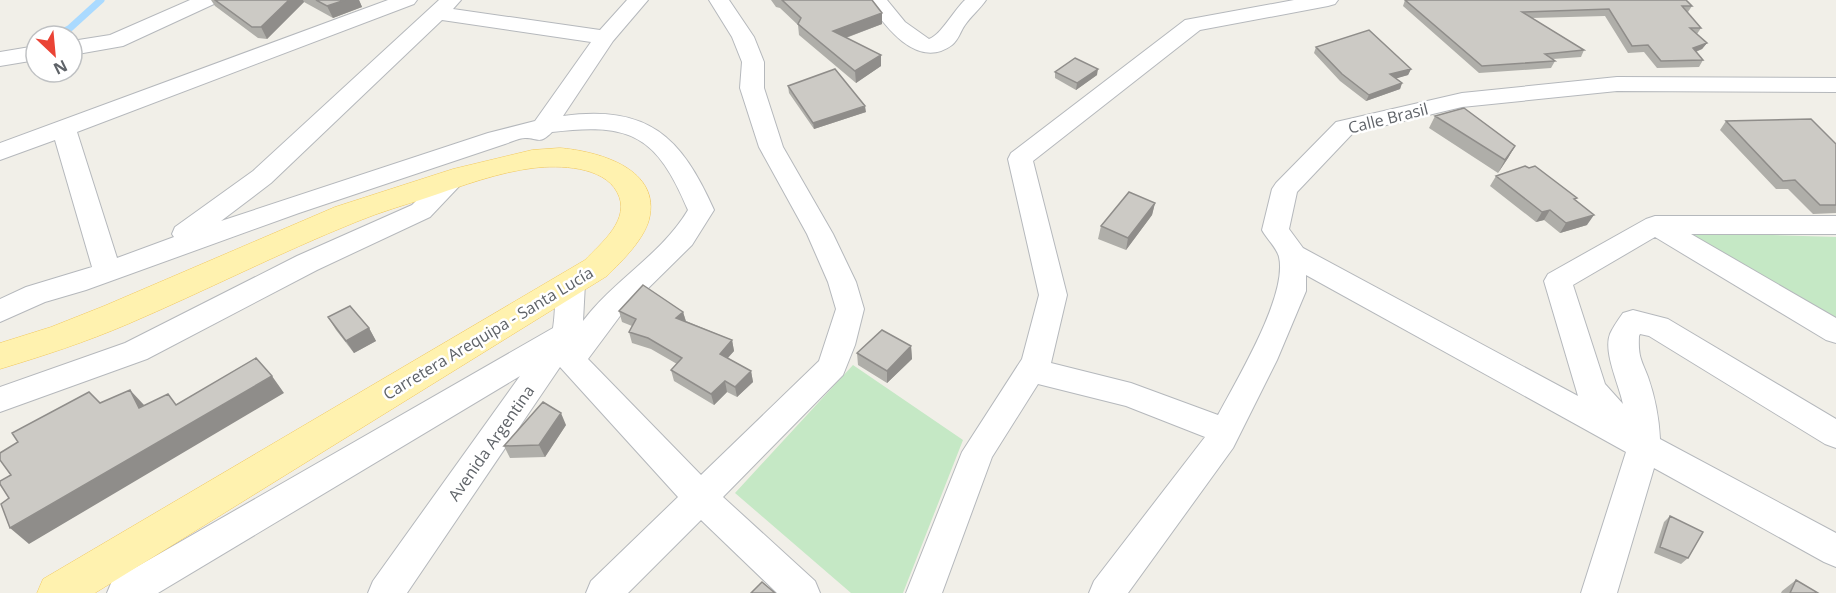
<svg xmlns="http://www.w3.org/2000/svg" width="1836" height="593" font-family="'Open Sans',sans-serif">
  <style>
    .green { fill: #c5e8c5 }
    .lines { fill: none; stroke-linecap: round; stroke-linejoin: round }
    .stream { stroke: #aadaff; stroke-width: 7 }
    .minor-casing { stroke: #b5b8bc; stroke-width: 2 }
    .major-casing { stroke: #f2c960; stroke-width: 1 }
    .minor { fill: #fff; fill-rule: evenodd }
    .major { fill: #fff2af; fill-rule: evenodd }
    .wall { fill: #afaea9 }
    .shaded-wall { fill: #8f8d8a }
    .building { fill: #cccac5; stroke: #8f8d8a; stroke-width: 1.5 }
    .labels { text-anchor: middle; dominant-baseline: central; stroke-width: 5; stroke-linejoin: round; paint-order: stroke }
    .street-label { font-size: 16px; fill: #5f6368; stroke: #fff }
  </style>
  <rect width="100%" height="100%" fill="#f1efe8"/>
  <path class="green" d="M1681 232 1836 237V324Z
    M853 365 963 440 903 593H851L735 493Z"/>
  <g class="lines">
    <path class="stream" d="M55 36 69 29 101 0"/>
    <g class="minor-casing">
      <path id="minor" d="M190 0H217L214 4 123 46 72 55V41L110 35Z
        M388 0H417L414 4 77 132 117 258 174 237 172 234 175 227 253 171 439 0H461L453 9 600 30 627 0H648L613 41 563 116C648 105 681 136 714 210L692 245 620 316 588 359 701 475 819 361 836 309 828 282 807 234 759 147 740 88 742 62 732 37 709 0H729L754 37 764 62V88L783 147 833 234 856 282 864 309 855 345 843 375 723 497 815 581 820 593H777L701 520 628 593H586L591 581 678 497 560 367 407 593H368L373 581 520 376 158 593H107L112 581 553 328C556 312 554 288 561 276L571 273 581 276 585 283 583 321C614 280 662 254 688 210 657 136 631 122 552 132 539 145 539 138 525 138 519 138 511 142 505 144L299 213 86 290 45 302 0 322V299L26 287 92 267 55 140 0 160V143ZM442 20 591 42 535 121 488 133 221 221 271 183Z
        M867 0H887L905 22 929 39C941 35 954 10 965 0H986C980 9 971 16 965 25 960 32 959 39 952 45 917 71 884 25 867 0Z
        M1294 0H1338L1335 4 1328 6 1200 30 1033 161 1067 295 1051 363 1131 383 1218 415C1237 379 1288 295 1279 257 1277 248 1266 238 1262 230L1272 189 1276 183 1336 122 1462 93 1617 77 1836 78V92L1617 91 1462 107 1353 133 1297 192 1289 229 1303 248 1578 396 1544 281 1548 274 1646 219 1655 216H1836V234H1691L1836 318V343L1826 340 1655 237 1573 285 1605 384 1623 404C1619 384 1603 352 1610 334 1613 327 1618 320 1623 313L1633 310 1668 319 1836 419V448L1825 444 1649 336 1640 334 1639 336C1638 357 1641 359 1648 377 1655 397 1659 418 1660 439L1836 533V567L1824 562 1654 468 1617 593H1581L1626 452 1306 275V291L1277 360 1233 448 1128 593H1089L1094 581 1205 437 1126 406 1038 384 992 457 942 593H906L962 452 1022 359 1039 295 1008 159 1011 153 1185 20Z
        M36 46V60L0 66V52Z
        M453 171 462 173 466 179 430 217 317 270 147 359 0 412V387L125 343 297 256 412 205 444 173Z"/>
    </g>
    <g class="major-casing">
      <path id="major" d="M560 148C596 151 658 167 650 215 647 237 622 261 607 276L95 593H37L43 579 585 260C601 243 632 219 617 192 603 166 559 165 534 168 499 172 462 186 429 197 405 205 380 212 356 222 279 253 205 291 128 324 86 342 43 356 0 369V343L51 327 104 306 335 207 453 169 532 150Z"/>
    </g>
    <use href="#minor" class="minor"/>
    <use href="#major" class="major"/>
  </g>
  <path class="wall" d="M211 0H359L362 7 333 18 304 2 267 39 258 38 215 6Z
    M771 0H872L882 13V24L846 38 881 66 856 83 799 35 798 25 780 8 776 7Z
    M1405 0 1692 6 1688 12H1687L1701 28 1697 34 1707 43 1702 49 1696 52 1703 60 1699 67 1657 68 1644 52 1628 53 1605 16 1532 18 1584 50 1581 57 1553 59 1555 61 1551 68 1479 73 1403 6Z
    M1316 47 1411 69 1408 75 1396 78 1402 83 1400 89 1366 101 1340 81 1314 53Z
    M1055 72 1097 75 1076 90 1055 78Z
    M788 86 866 112 814 129 789 93Z
    M1435 116 1515 146 1508 158 1498 173 1429 128Z
    M1726 121 1836 144V213L1813 214 1788 189H1776L1720 130Z
    M1496 176 1577 198 1575 200 1587 225 1560 233 1544 220 1536 222 1490 186Z
    M1155 203 1152 215 1126 250 1098 239 1101 226Z
    M619 311 683 312 686 321 732 340 734 351 728 358 751 371 753 382 737 397 727 392 714 405 674 381 671 370 677 364 651 349 632 343 629 332 632 326 622 322Z
    M328 317 369 328 376 341 354 353 336 330Z
    M911 346 912 359 887 383 858 365 857 353Z
    M566 425 545 457 510 458 504 446Z
    M1670 516 1688 558 1681 564 1654 553 1664 522Z
    M1796 580 1818 593H1781L1782 591Z"/>
  <path class="shaded-wall" d="M289 0H303L304 2 267 39 261 27Z
    M345 0H359L362 7 333 18 327 6Z
    M882 13V24L834 42 833 31Z
    M1707 43 1702 49 1689 54 1693 48Z
    M881 55V66L856 83 855 71Z
    M1098 69 1097 75 1076 90 1077 83Z
    M1411 69 1408 75 1388 81 1390 74Z
    M1402 83 1400 89 1366 101 1369 95Z
    M865 106 866 112 814 129 813 123Z
    M1515 146 1508 158 1498 173 1505 160Z
    M1155 203 1152 215 1126 250 1128 238Z
    M1550 210 1544 220 1536 222 1542 212Z
    M1594 215 1587 225 1560 233 1566 223Z
    M683 312 686 322 676 318Z
    M369 328 376 341 354 353 346 341Z
    M732 340 734 351 722 364 720 354Z
    M911 346 912 359 887 383V371Z
    M751 371 753 382 737 397 735 387Z
    M272 376 284 393 29 544 10 528Z
    M725 381 727 392 714 405 711 394Z
    M130 390 145 406 139 408Z
    M561 413 566 425 545 457 539 445Z"/>
  <path class="building" d="M215 0H289L261 27H252Z
    M316 0H345L327 6Z
    M782 0H872L882 13 833 31 881 55 855 71 798 24 801 18Z
    M1405 0H1686L1692 6H1682L1701 28H1690L1707 43 1693 48 1703 60 1661 61 1648 45 1632 46 1609 9 1522 12 1584 50 1545 54 1555 61 1482 66Z
    M1369 30 1411 69 1390 74 1402 83 1369 95 1342 74 1316 47Z
    M1075 58 1098 69 1077 83 1055 72Z
    M835 69 865 106 813 123 788 86Z
    M1464 108 1515 146 1505 160 1435 116Z
    M1811 119 1836 144V205H1820L1795 180 1783 181 1726 121Z
    M1525 166 1529 168 1535 166 1577 198 1574 199 1594 215 1566 223 1550 210 1542 212 1496 176Z
    M1129 192 1155 203 1128 238 1101 226Z
    M643 285 683 312 676 318 732 340 720 354 751 371 735 387 725 381 711 394 671 370 682 358 648 338 629 332 636 319 619 311Z
    M350 306 369 328 346 341 328 317Z
    M882 330 911 346 887 371 857 353Z
    M256 358 272 376 10 528 1 504 9 498 0 484V481L11 475 0 460V453L18 442 12 433 89 392 100 403 130 390 139 408 168 394 176 405Z
    M543 402 561 413 539 445 504 446Z
    M1670 516 1703 532 1688 558 1660 547Z
    M1796 580 1818 593H1790Z
    M762 582 775 593H751Z"/>
  <g class="labels">
    <g class="street-label">
      <text transform="translate(1388 118) rotate(-14)">Calle Brasil</text>
      <text transform="translate(488 333) rotate(-31)">Carretera Arequipa - Santa Lucía</text>
      <text transform="translate(491 443) rotate(-55)">Avenida Argentina</text>
    </g>
  </g>
  <g transform="translate(54 54) rotate(154)"><circle r="28" fill="#ffffff" stroke="#bfc1c3" stroke-width="1.5"/>
  <path d="M0-4.5L10 22L0 15L-10 22Z" fill="#ea4335"/>
  <text y="-9" font-size="16" font-weight="bold" text-anchor="middle" fill="#5f6368">N</text>
  </g>
</svg>
